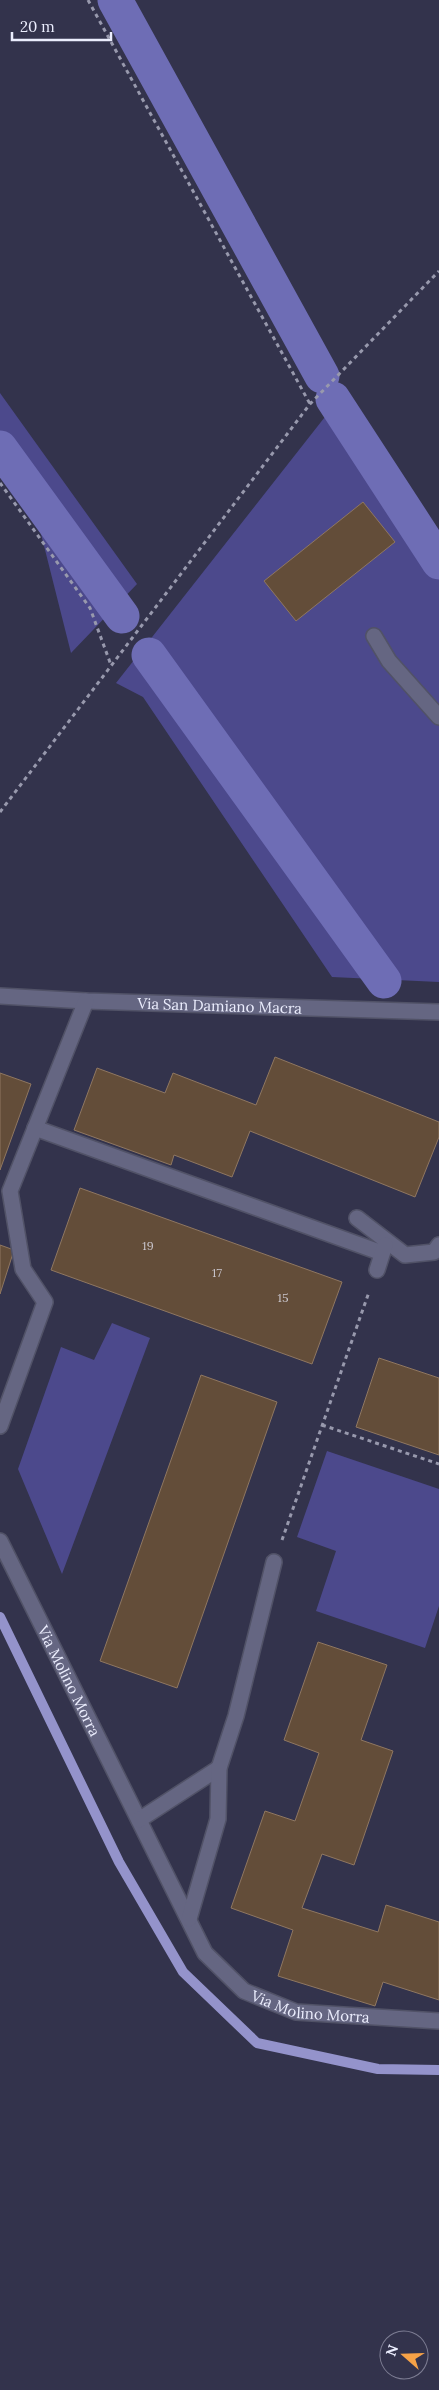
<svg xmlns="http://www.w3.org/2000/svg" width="439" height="2390" font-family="Lora,serif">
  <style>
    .green { fill: #4c498c }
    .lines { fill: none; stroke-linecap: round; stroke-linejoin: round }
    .stream { stroke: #9493cb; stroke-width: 10 }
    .canal { stroke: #6e6db5; stroke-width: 35 }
    .building { fill: #634d39; stroke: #8f7761 }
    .minor-casing { stroke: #515267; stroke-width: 18 }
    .path { stroke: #9899ad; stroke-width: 3; stroke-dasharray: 4 4; stroke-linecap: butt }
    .minor { stroke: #656682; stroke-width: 15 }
    .labels { text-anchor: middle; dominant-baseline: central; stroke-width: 4; stroke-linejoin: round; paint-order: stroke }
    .number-label { font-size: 12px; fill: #c9c5cc }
    .street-label { font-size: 15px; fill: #ebedfd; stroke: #33334c }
  </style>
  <rect width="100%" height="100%" fill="#33334c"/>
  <path class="green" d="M0 393 137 584 71 653 38 522 0 471Z
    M328 413 439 576V982L332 977 143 697 116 683Z
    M112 1323 150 1338 62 1574 18 1469 61 1347 94 1360Z
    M327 1451 439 1489V1606L425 1648 316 1611 336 1551 297 1537Z"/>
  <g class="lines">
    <path class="stream" d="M0 1617 119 1862 183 1972 257 2043 378 2069 439 2070"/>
    <path class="canal" d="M115 0 322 376
      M333 399 439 562
      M0 448 122 616
      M149 655 384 981"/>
  </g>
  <path class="building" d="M363 502 395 542 296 621 264 581Z
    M275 1057 439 1122V1137L415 1197 250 1131 232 1177 174 1155 171 1165 74 1130 97 1068 165 1093 173 1073 256 1105Z
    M0 1073 31 1084 0 1170Z
    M80 1188 342 1282 312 1364 51 1270Z
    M0 1245 14 1250 0 1294Z
    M379 1358 439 1378V1455L356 1427Z
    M201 1375 277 1402 177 1688 100 1661Z
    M318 1642 387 1665 361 1740 393 1751 354 1865 322 1854 302 1908 378 1932 386 1905 439 1922V2000L383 1982 375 2006 278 1976 293 1930 231 1908 265 1811 295 1821 319 1753 284 1740Z"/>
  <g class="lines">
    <g class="minor-casing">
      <g id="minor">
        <path d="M374 636 389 661 439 717"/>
        <path id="s1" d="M0 996 86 1001 439 1012"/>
        <path d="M35 1128 382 1253"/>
        <path d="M357 1218 405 1255 434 1252 439 1245"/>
        <path d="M377 1270 385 1245"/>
        <path d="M0 1426 45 1302 23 1269 10 1191 86 1001"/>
        <path id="s2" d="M0 1541 205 1953 244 1991 296 2012 439 2021"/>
        <path d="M139 1820 219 1768"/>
        <path d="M189 1919 218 1819 219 1768 236 1716 274 1562"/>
      </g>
    </g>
    <path class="path" d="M88 0 310 404
      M0 483 90 608 111 665
      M0 812 310 404 439 271
      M322 1425 439 1464
      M282 1540 369 1292"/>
    <use href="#minor" class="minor"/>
  </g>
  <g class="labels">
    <g class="number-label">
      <text x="148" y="1245">19</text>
      <text x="217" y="1272">17</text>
      <text x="283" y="1297">15</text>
    </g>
    <g class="street-label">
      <text stroke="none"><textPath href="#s1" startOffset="220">Via San Damiano Macra</textPath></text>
      <text stroke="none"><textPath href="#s2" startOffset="156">Via Molino Morra</textPath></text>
      <text stroke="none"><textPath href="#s2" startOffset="584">Via Molino Morra</textPath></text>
    </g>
  </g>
  <g transform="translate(404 2355) rotate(290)"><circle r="24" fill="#33334c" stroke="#7d7d93"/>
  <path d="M0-4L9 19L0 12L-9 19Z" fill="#f6a247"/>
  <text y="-8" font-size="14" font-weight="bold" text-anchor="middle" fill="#ebedfd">N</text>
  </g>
  <path d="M12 32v8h99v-8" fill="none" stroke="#ebedfd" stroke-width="2.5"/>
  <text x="20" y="32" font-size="15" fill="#ebedfd" stroke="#33334c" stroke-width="4" paint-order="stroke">20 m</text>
</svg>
